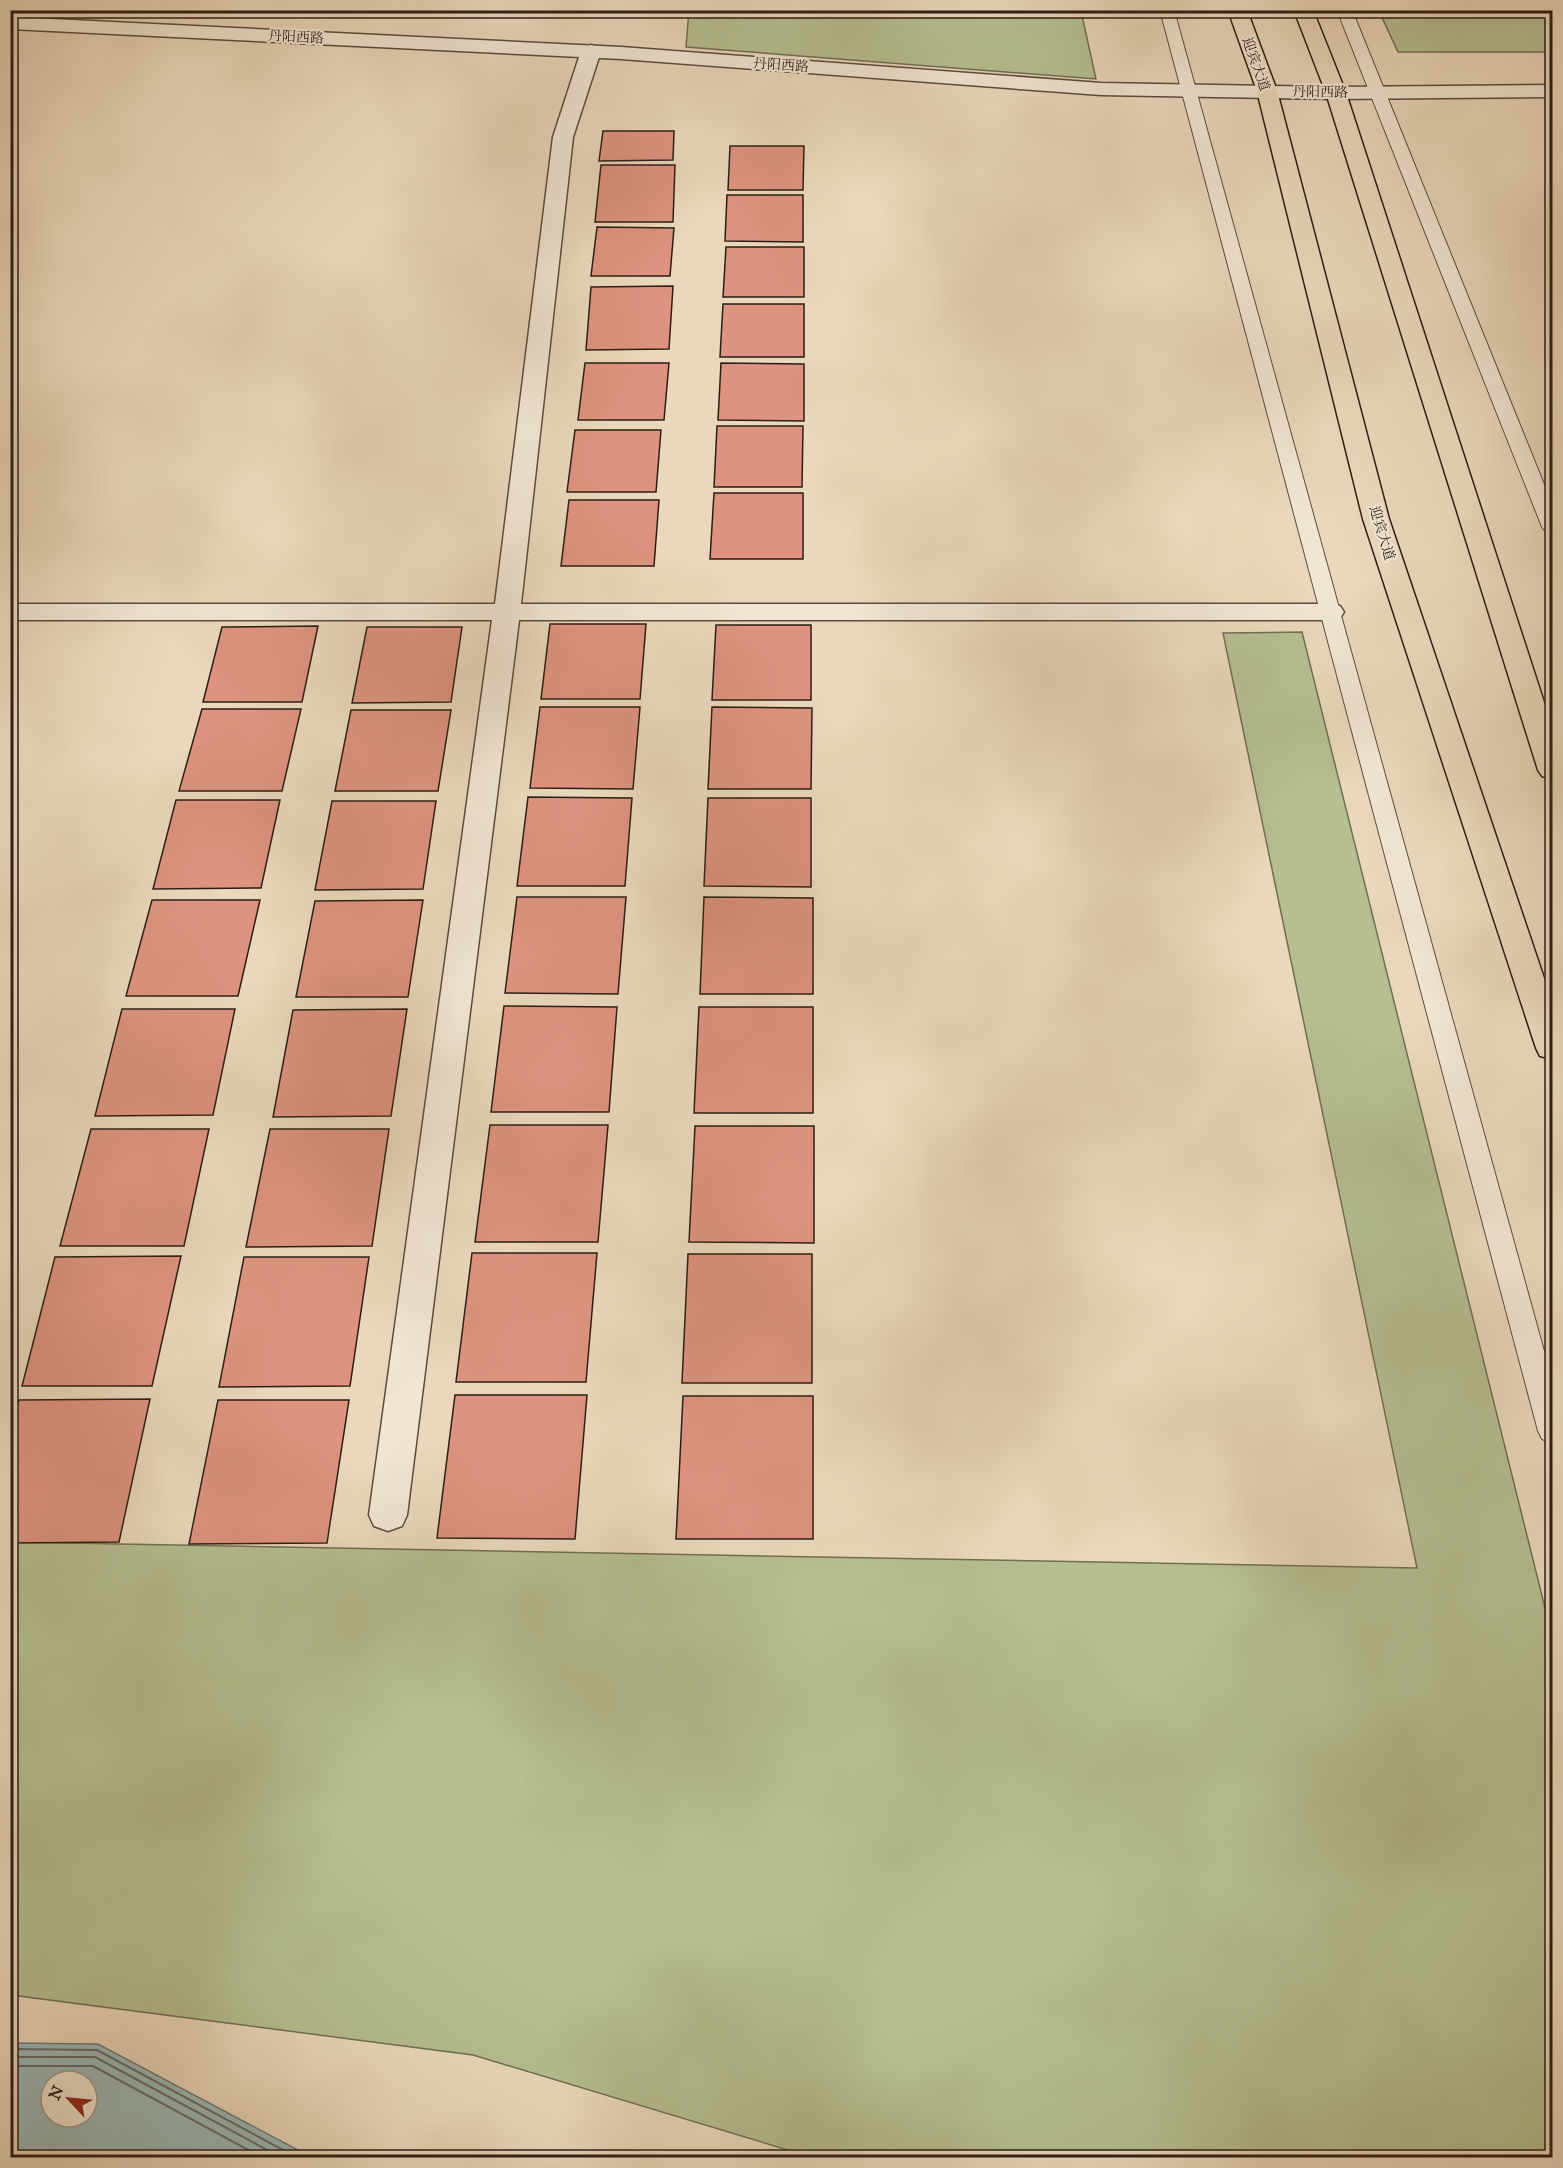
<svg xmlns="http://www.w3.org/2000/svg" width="1563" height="2168" font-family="'IM FELL Great Primer','Noto Serif SC',serif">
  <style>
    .green { fill: #b5bf92; stroke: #716e54; stroke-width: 1.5 }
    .water { fill: #9bb8ba; stroke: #6f7a78; stroke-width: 1.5; fill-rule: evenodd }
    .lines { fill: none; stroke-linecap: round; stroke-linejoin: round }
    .shore { stroke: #646a68; stroke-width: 2 }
    .building { fill: #dd937f; stroke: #2d1d16; stroke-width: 1.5 }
    .service-casing { stroke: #5c4c40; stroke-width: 2 }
    .minor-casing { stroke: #5c4c40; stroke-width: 3 }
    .tertiary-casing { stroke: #5c4c40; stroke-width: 3 }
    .primary-casing { stroke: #2d1d16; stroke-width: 3 }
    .service { fill: #f1e6d3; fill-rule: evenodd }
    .minor { fill: #f1e6d3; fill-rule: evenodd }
    .tertiary { fill: #f1e6d3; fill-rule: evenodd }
    .primary { fill: #ead8bc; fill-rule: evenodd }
    .labels { text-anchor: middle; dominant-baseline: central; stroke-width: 4.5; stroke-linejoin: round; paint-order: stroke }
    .far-street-label { font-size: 14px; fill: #2d1d16; stroke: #f1e6d3 }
  </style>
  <rect width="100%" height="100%" fill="#ead8bc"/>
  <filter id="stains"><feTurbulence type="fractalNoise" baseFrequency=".00333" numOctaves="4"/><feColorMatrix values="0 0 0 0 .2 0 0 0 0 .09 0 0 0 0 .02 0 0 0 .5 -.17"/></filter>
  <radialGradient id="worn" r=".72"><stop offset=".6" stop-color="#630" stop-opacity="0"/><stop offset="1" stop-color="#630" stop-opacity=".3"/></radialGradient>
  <path class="green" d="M689 10 1081 11 1096 79 686 47Z
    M1379 11H1552V52H1398Z
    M1302 632 1552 1636V2157H811L473 2055 11 1995V1542L1417 1568 1223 633Z"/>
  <path class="water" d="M11 2043 98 2044 311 2157H11ZM51 2081H87V2117H51Z"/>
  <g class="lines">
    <path class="shore" d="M10 2049 97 2050 298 2158
      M10 2057H95L282 2158
      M10 2066H93L263 2158"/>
  </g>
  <path class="building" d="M603 131H674L673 160 599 161Z
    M730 146H804L803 190H728Z
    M601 165H675L673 222H595Z
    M727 195H803V242L725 241Z
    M597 227 674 228 670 276H591Z
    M726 247H804V297H723Z
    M673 286 669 349 586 350 591 287Z
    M723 304H804V357H720Z
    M585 363H669L664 420H578Z
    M721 363 804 364V421L718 420Z
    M717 426H803L802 487H714Z
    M575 430H661L656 492H567Z
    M714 493H803V559H710Z
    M569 500H659L654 566H561Z
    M550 624H646L640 699H541Z
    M716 625H811V700H712Z
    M318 626 302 702H203L222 627Z
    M367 627H462L451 702 352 703Z
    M540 707H640L633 789 530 788Z
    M712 707 812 708 811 789H708Z
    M202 709H301L282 791H179Z
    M351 710H451L438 791H335Z
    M528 797 632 798 625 886H517Z
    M708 798H811V887L704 886Z
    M176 800H280L261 888 153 889Z
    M332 801H436L423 889 315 890Z
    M517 897H626L618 994 505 993Z
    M704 897 813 898V994H700Z
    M152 900H260L238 996H126Z
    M423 900 408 997H296L315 901Z
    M504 1006 617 1007 609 1112H491Z
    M699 1007H813V1113H694Z
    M122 1009H235L213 1115 95 1116Z
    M407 1009 391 1116 273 1117 293 1010Z
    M490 1125H608L598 1242H475Z
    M695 1126H814V1243L689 1242Z
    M91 1129H209L184 1246H60Z
    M270 1129H389L372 1246 246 1247Z
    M472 1253H597L586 1382H456Z
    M688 1254H812V1383H682Z
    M181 1256 152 1386H22L55 1257Z
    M244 1257H369L350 1386 219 1387Z
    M455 1395H587L575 1539 437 1538Z
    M683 1396H813V1539H676Z
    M150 1399 119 1542 10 1543V1433L19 1400Z
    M218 1400H349L327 1543 189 1544Z"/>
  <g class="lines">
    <g class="service-casing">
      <path id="service" d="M1160 10H1174L1552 1380V1443L1542 1439 1538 1431Z
        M1337 10H1352L1552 504V533L1545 531 1542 527Z"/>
    </g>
    <g class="minor-casing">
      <path id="minor" d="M591 45 598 47 601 51 573 137 521 604H1331L1340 606 1344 612 1340 618 1331 620H519L407 1515 402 1526 388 1531 374 1526 369 1515 492 620H10V604H495L553 137 581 51 584 47Z"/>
    </g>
    <g class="tertiary-casing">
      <path id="tertiary" d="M10 17 621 47 1101 83 1336 87 1552 85V97L1336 99 1101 95 621 59 10 29Z"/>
    </g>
    <g class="primary-casing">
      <path id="primary" d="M1228 10H1247L1277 91 1389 519 1552 1002V1059L1540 1056 1536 1048 1363 519 1257 91Z
        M1294 10H1313L1346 93 1552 727V779L1542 776 1538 770 1326 93Z"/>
    </g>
    <use href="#service" class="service"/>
    <use href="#minor" class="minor"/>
    <use href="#tertiary" class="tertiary"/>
    <use href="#primary" class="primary"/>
  </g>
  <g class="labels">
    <g class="far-street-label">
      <text transform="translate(296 37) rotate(3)">丹阳西路</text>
      <text transform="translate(1256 64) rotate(70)">迎宾大道</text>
      <text transform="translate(781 65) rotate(4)">丹阳西路</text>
      <text transform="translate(1320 92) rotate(1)">丹阳西路</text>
      <text transform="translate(1382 533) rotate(73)">迎宾大道</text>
    </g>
  </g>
  <rect width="1563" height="2168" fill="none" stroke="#ead8bc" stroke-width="36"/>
  <rect x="12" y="12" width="1539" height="2144" fill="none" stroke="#2d1d16" stroke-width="3"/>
  <rect x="18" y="18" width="1527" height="2132" fill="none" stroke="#2d1d16" stroke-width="1.5"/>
  <g transform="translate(69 2099) rotate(296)"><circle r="28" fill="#f1e6d3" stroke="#a39687" stroke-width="1.5"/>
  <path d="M0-4.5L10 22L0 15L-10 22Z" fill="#8f2418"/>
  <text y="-9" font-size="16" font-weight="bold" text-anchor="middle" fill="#2d1d16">N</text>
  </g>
  <rect width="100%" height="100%" filter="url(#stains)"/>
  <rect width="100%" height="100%" fill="url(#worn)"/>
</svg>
